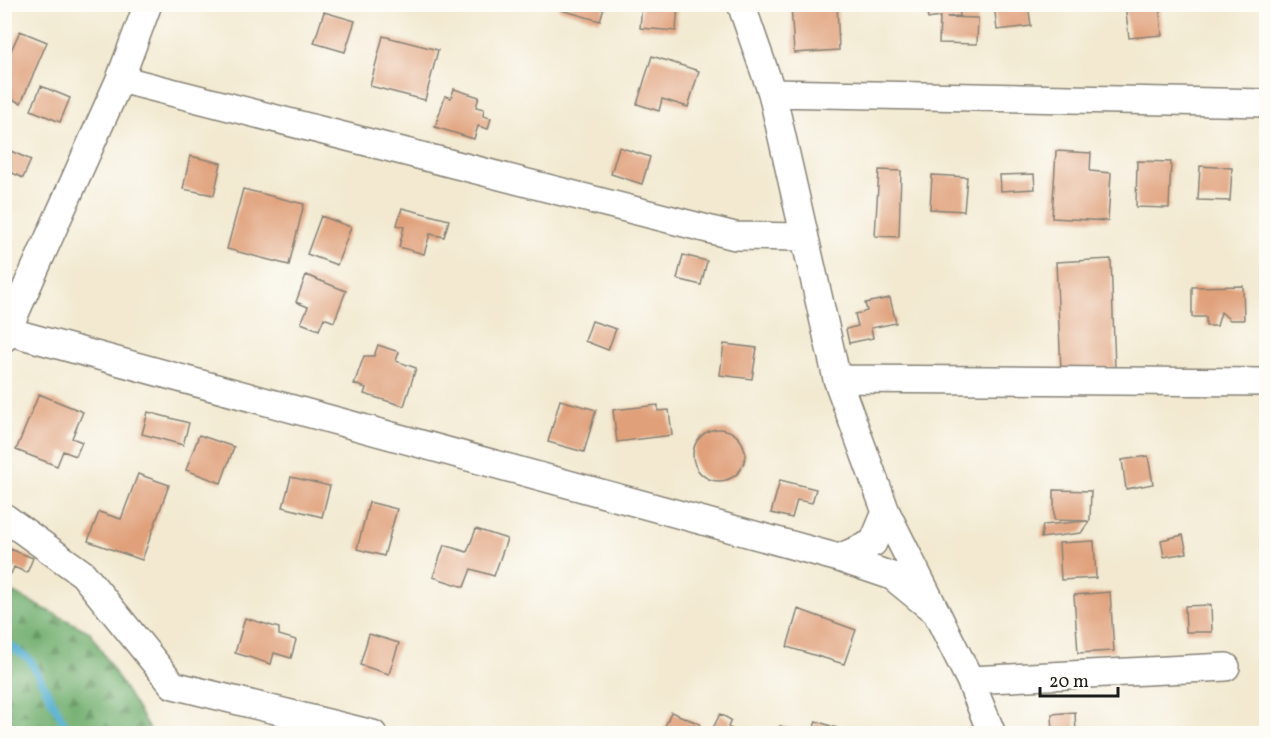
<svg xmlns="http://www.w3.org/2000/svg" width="1271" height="738" font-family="Vollkorn,serif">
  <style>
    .forest { fill: url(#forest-firs); stroke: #476646; stroke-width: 1.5 }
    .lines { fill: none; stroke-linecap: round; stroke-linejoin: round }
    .stream { stroke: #51adcf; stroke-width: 8 }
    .building { fill: #e0a07a }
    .street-casing { stroke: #878276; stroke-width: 30 }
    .street { stroke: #fff; stroke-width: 27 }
  </style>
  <defs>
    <pattern id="forest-firs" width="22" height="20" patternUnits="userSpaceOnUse" patternTransform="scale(1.5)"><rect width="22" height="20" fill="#72af6f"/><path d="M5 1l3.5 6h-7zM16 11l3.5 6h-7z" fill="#5d8e5a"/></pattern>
  </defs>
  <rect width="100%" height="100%" fill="#fdfcf7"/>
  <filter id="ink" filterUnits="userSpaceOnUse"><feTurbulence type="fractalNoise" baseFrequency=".0167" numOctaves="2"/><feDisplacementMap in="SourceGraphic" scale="12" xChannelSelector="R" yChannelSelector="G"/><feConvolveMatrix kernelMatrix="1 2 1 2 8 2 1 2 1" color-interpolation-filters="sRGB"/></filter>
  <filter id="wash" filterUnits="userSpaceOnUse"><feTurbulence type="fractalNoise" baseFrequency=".008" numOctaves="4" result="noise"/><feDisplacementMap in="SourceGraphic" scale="24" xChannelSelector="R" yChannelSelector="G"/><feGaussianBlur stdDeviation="1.35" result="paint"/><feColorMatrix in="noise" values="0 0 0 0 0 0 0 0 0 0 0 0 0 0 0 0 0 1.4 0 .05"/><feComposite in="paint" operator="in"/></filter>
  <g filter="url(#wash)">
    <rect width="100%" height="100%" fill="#f2e9d0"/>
    <path class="forest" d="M4 588 90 632 152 733H14L5 724Z"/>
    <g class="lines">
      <path class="stream" d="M4 641 30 660 70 734"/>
    </g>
    <g id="blocks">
      <path class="building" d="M560 4H605L600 21 558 9Z
        M642 4H678L676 31 640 28Z
        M791 4H837L839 50 794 53Z
        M926 4H959L960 16 946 17 978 18 977 44 939 43 940 17 928 19Z
        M994 4H1028L1031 26 997 30Z
        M1125 4H1159L1162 35 1129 38Z
        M324 12 355 21 345 52 314 43Z
        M20 31 47 42 21 103 4 96V66Z
        M1266 35V63H1264L1262 36Z
        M383 36 438 50 425 100 370 86Z
        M652 56 699 71 688 107 662 99 659 111 637 104Z
        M41 86 70 98 60 122 31 110Z
        M454 89 479 97 476 107 484 109 483 116 491 118 488 129 478 126 474 139 435 127 445 96 451 98Z
        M619 147 650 157 642 184 611 174Z
        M4 148 31 160 23 178 4 169Z
        M1056 151 1091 153 1090 171 1111 173 1108 221 1052 218Z
        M190 156 221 163 214 195 183 189Z
        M1137 161 1171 162 1169 208 1136 207Z
        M1200 166 1232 168 1230 201 1198 200Z
        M879 170 901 171 899 237 875 236Z
        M1034 174 1035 189 1001 191 1000 175Z
        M932 175 967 177 964 211 930 209Z
        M243 189 304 204 289 265 227 249Z
        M4 208 11 211 4 226Z
        M402 208 449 220 444 237 430 234 424 254 399 247 404 227 397 225Z
        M321 216 351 227 337 265 307 254Z
        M683 255 707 261 701 285 677 279Z
        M1111 259 1115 368 1061 370 1056 262Z
        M306 275 346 291 334 322 324 318 319 330 301 323 308 307 296 302Z
        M1243 286 1244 320H1230L1221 312 1217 326H1206V317H1192V287Z
        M890 298 896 323 871 328 873 338 849 343 846 329 858 326 855 314 867 311 865 303Z
        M592 321 616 329 608 350 585 341Z
        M724 344 757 348 752 379 720 375Z
        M378 345 399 352 396 361 416 368 404 406 364 394 366 388 354 384 364 356H374Z
        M39 394 83 412 72 438 82 442 76 456 63 451 57 466 16 450Z
        M560 400 596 410 584 452 548 442Z
        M658 405V411L669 410 672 435 617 442 613 410Z
        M148 412 189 423 183 445 142 434Z
        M693 455a26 26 0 1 1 52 0a26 26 0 1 1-52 0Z
        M199 435 234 447 221 483 186 470Z
        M1148 456 1153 484 1126 489 1122 460Z
        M138 474 169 485 142 560 88 541 99 512 121 519Z
        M291 477 330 486 322 517 283 507Z
        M780 480 816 489 812 503 797 500 792 518 771 513Z
        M1054 490 1091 491 1090 520 1081 533 1041 538 1043 525 1088 521 1054 520Z
        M369 502 397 509 384 556 357 549Z
        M476 529 507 539 494 576 471 569 464 587 433 577 444 545 467 552Z
        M1183 535 1187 553 1164 557 1161 540Z
        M1094 541 1096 578 1061 580 1059 543Z
        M10 549 33 558 27 573 14 567 11 574 5 573V563Z
        M1110 592 1114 651 1078 653 1074 595Z
        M1211 605 1212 632H1186L1185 606Z
        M798 609 856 630 844 664 787 647Z
        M245 618 279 628V635L296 640 291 658 274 653 271 664 235 653Z
        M369 634 399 643 389 674 360 665Z
        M671 712 700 724 696 734H662Z
        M1075 712 1076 734H1053L1052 714Z
        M720 714 731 720 728 727 741 734H710Z
        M816 721 840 729 839 734H812Z
        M780 726 804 733V734H778Z"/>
    </g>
  </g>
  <g filter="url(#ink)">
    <use href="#blocks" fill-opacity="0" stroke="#878276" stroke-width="1.5"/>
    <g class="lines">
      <g class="street-casing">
        <path id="street" d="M741 4 772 93 837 379 886 512 970 680 992 734
          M120 79 735 236 803 237
          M772 93 1266 103
          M7 331 839 558 892 576 936 612
          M4 338 120 79 148 4
          M837 379 1266 382
          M4 517 83 574 173 685 373 734
          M839 558 873 543 886 512
          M970 680 1226 667"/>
      </g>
      <use href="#street" class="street"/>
    </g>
  </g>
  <rect width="1271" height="738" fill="none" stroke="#fdfcf7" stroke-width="24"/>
  <path d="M1040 687v9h78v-9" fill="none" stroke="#1c1c1c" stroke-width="3"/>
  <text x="1049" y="687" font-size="18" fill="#1c1c1c" stroke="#fdfcf7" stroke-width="4.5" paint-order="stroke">20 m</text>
</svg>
